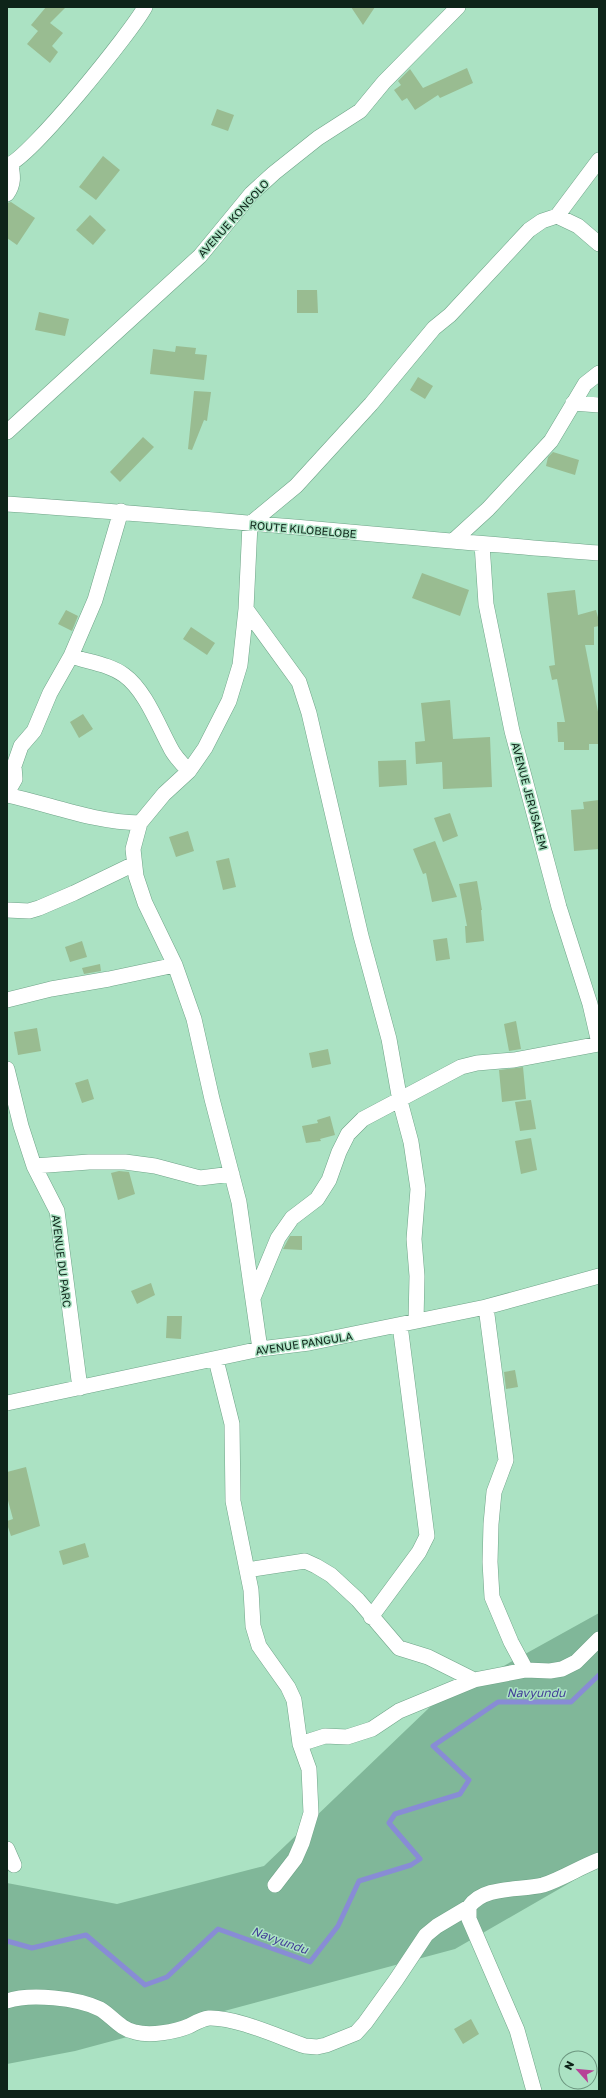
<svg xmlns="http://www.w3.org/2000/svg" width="606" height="2098" font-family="'Golos Text',sans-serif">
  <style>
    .green { fill: #80b799 }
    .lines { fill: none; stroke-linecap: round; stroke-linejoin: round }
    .stream { stroke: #888cd5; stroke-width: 5 }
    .building { fill: #99bc91 }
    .street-casing { stroke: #6fa488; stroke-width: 16 }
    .street { stroke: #fff; stroke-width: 15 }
    .labels { text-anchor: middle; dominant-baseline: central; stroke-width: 3; stroke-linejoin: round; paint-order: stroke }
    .street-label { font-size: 11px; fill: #0e2419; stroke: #abe2c3 }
    .water-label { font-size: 12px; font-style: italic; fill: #434097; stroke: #abe2c3 }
  </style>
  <rect width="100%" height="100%" fill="#abe2c3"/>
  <path class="green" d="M599 1613V1866L455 1949 75 2051 7 2064V1883L117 1904 264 1866 430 1707Z"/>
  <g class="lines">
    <path class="stream" d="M7 1941 32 1948 86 1935 145 1985 167 1977 218 1929 310 1962 338 1926 359 1881 411 1865 420 1859 389 1823 395 1814 460 1794 469 1780 433 1746 498 1702H571L599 1675"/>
  </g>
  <path class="building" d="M46 7H66L50 23 63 33 52 46 58 52 50 63 27 44 38 31 31 25Z
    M351 7H375L363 25Z
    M467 68 473 83 440 98 438 95 415 110 407 98 402 101 394 90 401 85 398 81 410 69 423 88Z
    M217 109 234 115 228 131 211 125Z
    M103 156 120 170 96 200 79 187Z
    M11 202 35 218 17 245 7 238V203Z
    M90 215 106 230 93 245 76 230Z
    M297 290H317L318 313H297Z
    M39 312 69 319 65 336 35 330Z
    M176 346 196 348 195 354 207 355 204 380 150 374 153 349 175 352Z
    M418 377 433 386 425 399 410 390Z
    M194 391 211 392 207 421 204 420 192 450 188 449Z
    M143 437 154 447 120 482 110 472Z
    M553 452 579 460 575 475 546 466 548 457Z
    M422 573 469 590 460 616 412 598Z
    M575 590 578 615 596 610 599 621V626L594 627V645H585L599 717 598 744H589V750H564V742H558L557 722H565L557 679 552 680 549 666 555 665 547 593Z
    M66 610 78 616 72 631 58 624Z
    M191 627 215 643 207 655 183 639Z
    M450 700 453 739 490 737 492 787 443 789 442 762 416 764 415 742 425 741 421 703Z
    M83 714 93 729 79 738 70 722Z
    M406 760 407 785 379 787 378 761Z
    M599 800V849L574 851 571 810 584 809 583 802Z
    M450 813 458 836 443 842 434 818Z
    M188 831 194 851 176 857 169 837Z
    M435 841 457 897 432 902 426 873 423 874 413 849Z
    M229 858 236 887 223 890 216 861Z
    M477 881 482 910H481L484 941 466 943 465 926H467L459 884Z
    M447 938 450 959 436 961 433 940Z
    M82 941 87 957 70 962 65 947Z
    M100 964 101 971 84 974 82 968Z
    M516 1021 521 1049 509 1051 504 1024Z
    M37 1028 41 1051 18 1055 14 1032Z
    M328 1049 331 1064 312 1068 309 1053Z
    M523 1067 526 1099 502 1102 499 1070Z
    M88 1079 94 1099 82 1103 75 1083Z
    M531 1100 536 1129 520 1131 515 1102Z
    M330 1116 335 1135 320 1139 321 1141 306 1143 302 1126 318 1123 317 1120Z
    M531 1138 537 1170 521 1174 515 1141Z
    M119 1171 129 1172 135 1194 118 1200 111 1173Z
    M290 1236H302V1250L283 1249Z
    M151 1283 155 1295 137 1304 131 1291Z
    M167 1316H182L181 1339 166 1338Z
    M515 1370 518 1387 506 1389 504 1372Z
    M26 1467 40 1526 11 1536 7 1524V1521L13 1519 7 1497V1472Z
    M85 1543 89 1557 63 1565 59 1551Z
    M471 2019 479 2034 463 2044 454 2029Z"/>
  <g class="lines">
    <g class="street-casing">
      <path id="street" d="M7 165C27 162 133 30 145 7
        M7 194C14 184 13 176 11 165
        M557 216 599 160
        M573 403 599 405
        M7 432 200 256 251 194 274 173 318 138 360 111 384 82 458 7
        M7 504C205 517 401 538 599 553
        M453 541 488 509 551 441 585 384 599 373
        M482 544 486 604 512 731 559 907 590 1004 599 1043
        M246 609 299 682 309 713 361 936 389 1039 400 1101 411 1142 418 1189 414 1239 417 1276 416 1321
        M71 656C88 662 109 664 124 675 145 690 158 725 170 747 174 756 182 764 189 771
        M7 793 15 779 14 766 21 746 34 731 50 693 71 656 95 600 121 511
        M7 795C52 805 93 822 140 823
        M7 910 29 911 39 908 74 893 134 864
        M7 1000 51 989 109 979 175 965
        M7 1069 21 1126 34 1166 57 1211 80 1388
        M34 1166 89 1162H125L155 1166 200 1178 232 1174
        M253 1298 278 1238 292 1218 317 1199 329 1180 339 1152 348 1134 363 1119 461 1067 477 1063 514 1060 599 1044
        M486 1307 506 1460 494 1492 491 1524 490 1562 492 1597 511 1642 526 1670
        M260 1349 239 1202 212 1099 194 1019 175 965 145 903 136 876 133 849 140 823 164 794 189 771 205 748 229 701 240 665 246 609 250 524 296 486 371 404 434 328 450 315 529 230 542 221 557 216 578 226 599 244
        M216 1360 232 1424 233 1501 251 1590 253 1626 259 1646 288 1687 294 1700 300 1744 309 1769 311 1813 302 1843 295 1859 275 1885
        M7 1403 260 1349 309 1343 486 1307 599 1276
        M247 1570 305 1561 316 1566 331 1575 358 1600 399 1648 428 1657 474 1680
        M371 1617 419 1552 427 1536 400 1325
        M300 1744 325 1736 347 1737 372 1729 399 1711 474 1680 526 1670 550 1671 562 1669 576 1662 599 1639
        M7 1849 14 1865
        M7 2001C30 1993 78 1998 100 2009 112 2016 120 2029 135 2032 150 2036 175 2032 189 2026 195 2023 201 2019 209 2018 236 2017 279 2037 305 2046L317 2047 326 2045 356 2033 365 2023 396 1980 426 1935 437 1926 469 1907
        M534 2091 517 2030 469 1919V1907C484 1885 520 1891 543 1885 562 1879 580 1867 599 1860"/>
    </g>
    <use href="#street" class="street"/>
  </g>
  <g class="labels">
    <g class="street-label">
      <text transform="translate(233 218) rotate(-48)">AVENUE KONGOLO</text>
      <text transform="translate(303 529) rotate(5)">ROUTE KILOBELOBE</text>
      <text transform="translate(530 796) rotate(75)">AVENUE JERUSALEM</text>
      <text transform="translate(62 1261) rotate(83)">AVENUE DU PARC</text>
      <text transform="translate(304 1343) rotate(-9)">AVENUE PANGULA</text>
    </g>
    <g class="water-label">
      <text x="536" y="1692">Navyundu</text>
      <text transform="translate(280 1940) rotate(20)">Navyundu</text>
    </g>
  </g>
  <rect width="606" height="2098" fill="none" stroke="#0e2419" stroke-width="16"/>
  <g transform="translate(578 2070) rotate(297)"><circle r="19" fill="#abe2c3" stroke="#6c967f"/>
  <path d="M0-3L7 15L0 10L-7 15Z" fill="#b74197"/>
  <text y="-6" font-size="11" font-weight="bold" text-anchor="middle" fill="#0e2419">N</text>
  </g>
</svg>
